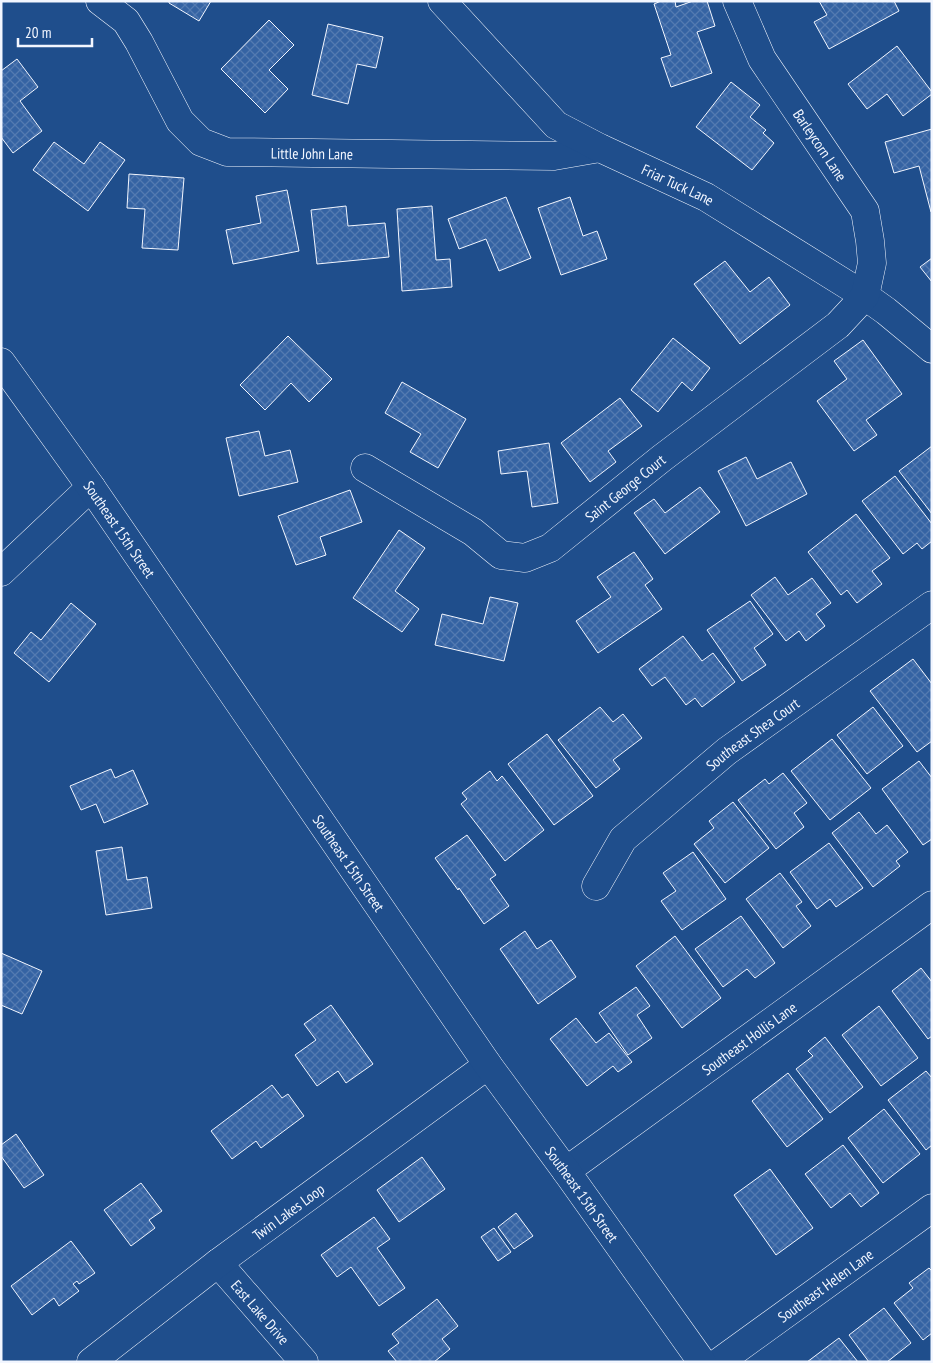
<svg xmlns="http://www.w3.org/2000/svg" width="933" height="1363" font-family="'PT Sans Narrow',sans-serif">
  <style>
    .building { fill: url(#building-cross-hatch); stroke: #f2f6ff }
    .lines { fill: none; stroke-linecap: round; stroke-linejoin: round }
    .minor-casing { stroke: #f2f6ff; stroke-width: 29 }
    .major-casing { stroke: #f2f6ff; stroke-width: 29 }
    .minor { stroke: #1f4e8c; stroke-width: 28 }
    .major { stroke: #1f4e8c; stroke-width: 28 }
    .labels { text-anchor: middle; dominant-baseline: central; stroke-width: 4; stroke-linejoin: round; paint-order: stroke }
    .street-label { font-size: 15px; fill: #f2f6ff; stroke: #1f4e8c }
  </style>
  <defs>
    <pattern id="building-cross-hatch" width="8" height="8" patternUnits="userSpaceOnUse" patternTransform="scale(1.25)"><rect width="8" height="8" fill="#3563a3"/><path d="M0 0l8 8M0 8l8-8" fill="none" stroke="#537ab1"/></pattern>
  </defs>
  <rect width="100%" height="100%" fill="#1f4e8c"/>
  <path class="building" d="M169 1H211L199 21 169 3Z
    M661 1H675L676 7 693 1H707L715 26 697 32 712 73 671 87 661 58 671 55 654 4Z
    M819 1H894L899 11 829 49 814 22 827 15Z
    M269 20 294 45 269 70 288 89 265 113 221 69Z
    M328 24 383 37 376 68 357 64 348 104 312 95Z
    M897 46 932 92V94L903 116 887 94 867 109 848 84Z
    M17 59 38 87 20 101 42 131 13 153 1 137V71Z
    M731 82 760 105 750 117 766 130 763 133 774 143 752 170 696 127Z
    M932 129V212H931L919 166 894 173 885 142Z
    M54 142 84 164 100 142 125 160 88 211 33 170Z
    M129 174 184 178 178 250 142 248 145 209 127 208Z
    M287 190 299 251 233 264 226 230 261 223 256 196Z
    M506 197 531 258 499 271 486 239 459 249 448 219Z
    M570 197 583 236 597 231 607 259 561 275 538 208Z
    M346 206 348 226 385 223 389 257 317 264 311 210Z
    M432 206 436 260 450 259 452 287 402 291 397 209Z
    M932 258V282L920 267Z
    M725 261 750 292 769 277 790 305 740 344 694 284Z
    M288 336 332 379 309 402 291 383 265 410 240 385Z
    M673 338 710 368 692 391 682 382 658 412 631 390Z
    M863 340 902 394 866 420 877 435 854 451 817 401 847 379 834 361Z
    M402 382 466 419 438 468 410 452 421 434 385 413Z
    M620 398 642 426 608 451 616 462 590 482 561 443Z
    M259 431 265 456 290 450 298 482 239 496 226 438Z
    M549 443 558 503 532 507 527 471 501 474 498 451Z
    M932 446V514L899 471Z
    M746 457 757 479 791 462 807 494 746 526 718 471Z
    M895 476 932 524V541L922 549 917 543 903 554 862 501Z
    M700 487 720 512 665 554 634 513 654 499 665 513Z
    M350 490 362 522 320 537 326 555 296 565 278 516Z
    M856 514 890 558 872 571 882 584 857 603 847 590 841 595 808 552Z
    M399 530 425 548 395 591 419 609 402 632 353 598Z
    M634 552 653 579 645 585 662 609 598 653 576 621 611 597 597 577Z
    M775 577 788 595 812 578 831 603 816 614 825 626 806 641 799 631 786 641 751 595Z
    M490 597 518 603 504 661 435 645 442 614 483 624Z
    M750 601 773 634 754 648 766 665 742 681 707 630Z
    M71 603 96 624 49 682 14 653 31 632 41 640Z
    M683 636 702 661 713 653 735 682 702 707 695 698 686 705 665 677 652 686 639 669Z
    M913 659 932 684V741L917 752 870 691Z
    M600 707 613 722 623 714 642 738 613 760 620 769 596 788 558 740Z
    M873 707 903 746 867 774 837 735Z
    M547 734 593 796 554 825 508 764Z
    M832 739 871 788 830 820 791 771Z
    M919 761 932 778V839L923 845 882 789Z
    M111 769 115 778 133 770 148 804 104 823 96 804 81 810 70 786Z
    M490 771 497 781 502 776 544 830 505 861 461 804 467 799 462 793Z
    M783 773 807 803 794 813 804 827 776 849 738 800 765 779 769 784Z
    M733 802 769 848 725 883 694 844 714 828 709 821Z
    M859 812 876 834 887 825 908 852 896 861 900 866 873 887 832 833Z
    M467 835 496 875 490 879 509 906 484 924 459 888 458 890 435 858Z
    M829 843 863 888 836 907 830 899 817 909 790 872Z
    M122 847 127 880 147 877 152 908 106 915 96 851Z
    M693 852 726 899 682 930 661 901 676 891 663 873Z
    M780 873 802 902 796 906 811 926 783 948 746 899Z
    M741 916 775 963 755 978 747 969 723 987 695 949Z
    M525 931 537 949 551 940 576 977 538 1004 500 949Z
    M675 936 721 998 682 1028 636 966Z
    M1 953 42 971 22 1014 1 1005Z
    M921 968 932 982V1036L928 1039 892 991Z
    M636 987 650 1006 637 1015 652 1038 628 1055 599 1013Z
    M331 1005 373 1064 346 1083 338 1071 317 1086 295 1055 316 1040 304 1024Z
    M879 1006 918 1058 881 1086 842 1035Z
    M576 1018 596 1043 609 1033 632 1062 618 1072 613 1066 587 1086 550 1039Z
    M825 1037 863 1087 830 1113 796 1069 813 1056 808 1051Z
    M926 1071 932 1078V1145L926 1150 888 1100Z
    M788 1073 823 1119 787 1147 752 1101Z
    M272 1085 282 1098 288 1094 304 1116 261 1148 256 1141 232 1159 211 1131Z
    M884 1109 920 1154 883 1183 848 1138Z
    M16 1134 44 1175 24 1188 1 1156V1145Z
    M843 1145 879 1193 861 1207 850 1193 831 1208 805 1174Z
    M422 1157 445 1189 399 1222 377 1190Z
    M770 1169 813 1228 776 1255 734 1195Z
    M141 1183 162 1211 149 1220 155 1228 131 1246 104 1210Z
    M516 1213 533 1236 514 1249 498 1227Z
    M374 1217 390 1239 377 1248 405 1288 379 1306 351 1267 337 1277 321 1255Z
    M494 1228 511 1252 498 1261 481 1237Z
    M71 1241 95 1273 79 1284 77 1281 73 1284 79 1291 59 1306 54 1298 32 1315 11 1286Z
    M929 1268 932 1271V1333L923 1340 894 1303 913 1288 909 1283Z
    M437 1299 458 1326 442 1339 450 1349 434 1362H397L388 1351 399 1343 392 1334Z
    M884 1308 911 1343 887 1362H869L849 1335Z
    M839 1338 858 1362H807Z"/>
  <g class="lines">
    <g class="minor-casing">
      <g id="minor">
        <path id="s1" d="M100 1 126 21 139 42 180 121 201 142 227 152 554 156 600 148"/>
        <path id="s2" d="M442 1 556 125 600 148 706 197 865 296 886 311 932 349"/>
        <path id="s3" d="M365 468 473 532 501 555 525 558 550 548 662 458 838 325 865 296 872 263 870 241 865 211 762 59 737 1"/>
        <path d="M1 572 91 487"/>
        <path id="s4" d="M596 886 623 839 727 751 932 605"/>
        <path id="s5" d="M566 1171 932 905"/>
        <path id="s6" d="M218 1263 304 1362"/>
        <path id="s7" d="M91 1362 218 1263 488 1065"/>
        <path id="s8" d="M719 1362 932 1208"/>
      </g>
    </g>
    <g class="major-casing">
      <g id="major">
        <path id="s9" d="M1 362 91 487 488 1065 566 1171 702 1362"/>
      </g>
    </g>
    <use href="#minor" class="minor"/>
    <use href="#major" class="major"/>
  </g>
  <g class="labels">
    <g class="street-label">
      <text transform="translate(820 145) rotate(56)">Barleycorn Lane</text>
      <text stroke="none"><textPath href="#s1" startOffset="289">Little John Lane</textPath></text>
      <text stroke="none"><textPath href="#s2" startOffset="304">Friar Tuck Lane</textPath></text>
      <text stroke="none"><textPath href="#s3" startOffset="309">Saint George Court</textPath></text>
      <text stroke="none"><textPath href="#s9" startOffset="205">Southeast 15th Street</textPath></text>
      <text stroke="none"><textPath href="#s4" startOffset="221">Southeast Shea Court</textPath></text>
      <text stroke="none"><textPath href="#s9" startOffset="610">Southeast 15th Street</textPath></text>
      <text stroke="none"><textPath href="#s5" startOffset="226">Southeast Hollis Lane</textPath></text>
      <text stroke="none"><textPath href="#s9" startOffset="1015">Southeast 15th Street</textPath></text>
      <text stroke="none"><textPath href="#s7" startOffset="248">Twin Lakes Loop</textPath></text>
      <text stroke="none"><textPath href="#s8" startOffset="131">Southeast Helen Lane</textPath></text>
      <text stroke="none"><textPath href="#s6" startOffset="65">East Lake Drive</textPath></text>
    </g>
  </g>
  <rect width="933" height="1363" fill="none" stroke="#f2f6ff" stroke-width="5"/>
  <path d="M18 38v8h74v-8" fill="none" stroke="#f2f6ff" stroke-width="2.5"/>
  <text x="25" y="38" font-size="15" fill="#f2f6ff" stroke="#1f4e8c" stroke-width="4" paint-order="stroke">20 m</text>
</svg>
